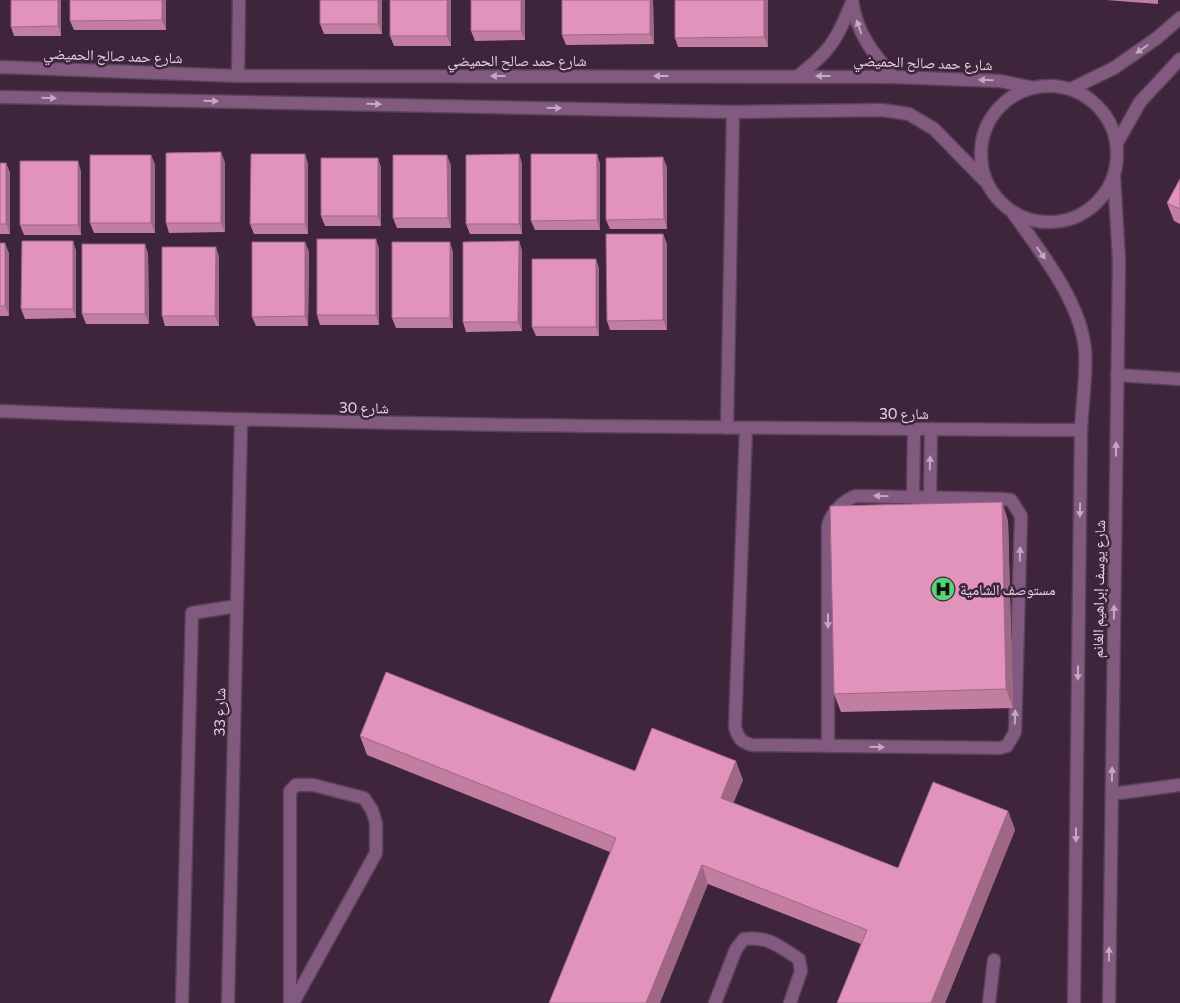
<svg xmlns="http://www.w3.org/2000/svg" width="1180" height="1003" font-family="Commissioner,'Noto Naskh Arabic',sans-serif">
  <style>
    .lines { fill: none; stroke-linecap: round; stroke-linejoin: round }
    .service-casing { stroke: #594157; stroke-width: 15 }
    .minor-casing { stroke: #594157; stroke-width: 15 }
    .tertiary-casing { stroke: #594157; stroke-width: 15 }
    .service { stroke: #825a80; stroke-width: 12 }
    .minor { stroke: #825a80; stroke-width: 12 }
    .tertiary { stroke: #825a80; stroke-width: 12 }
    .wall { fill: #c27ea1 }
    .shaded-wall { fill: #9e6783 }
    .building { fill: #e293bb; stroke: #9e6783 }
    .oneway { fill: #c3aac1 }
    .labels { text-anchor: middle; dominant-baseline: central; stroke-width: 5; stroke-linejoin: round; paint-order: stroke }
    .street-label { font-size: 15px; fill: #e6d5e4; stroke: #3e253c }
    .poi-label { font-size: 15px; fill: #e6d5e4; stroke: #3e253c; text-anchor: start }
  </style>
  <rect width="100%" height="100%" fill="#3e253c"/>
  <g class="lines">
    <g class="service-casing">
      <path id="service" d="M746 428 735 727C738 738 741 742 752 745L1000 748 1007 746 1015 732 1021 516 1011 500 1003 499 856 496C845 499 830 514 828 526V746
        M913 497 914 430
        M930 497 931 429
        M182 1003 192 613 237 606
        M290 1003V791L296 785H313L364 798 372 810 376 823V853L293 1003
        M715 1003 736 949 744 939C769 936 778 946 799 959L801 971 790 1003
        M989 1003 994 960"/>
    </g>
    <g class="minor-casing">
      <path id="minor" d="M852 0C856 32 873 54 894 77
        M238 76 239 0
        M798 76C830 51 837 40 852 2
        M1117 375 1180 379
        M0 411C360 426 721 428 1081 430
        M727 428 733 112
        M1112 794 1180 785
        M228 1003 241 421"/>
    </g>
    <g class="tertiary-casing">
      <path id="tertiary" d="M0 67 238 76 894 77 1000 81 1034 88
        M981 154a68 68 0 1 1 136 0a68 68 0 1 1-136 0Z
        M1071 89 1114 68 1157 38 1180 18
        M0 97 733 112 882 110 909 114 934 129 986 182
        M1117 143 1140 102 1180 59
        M1013 213C1040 251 1081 302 1085 350 1087 376 1082 404 1081 430L1074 1003
        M1109 1003 1119 261 1114 175"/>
    </g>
    <use href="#service" class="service"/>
    <use href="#minor" class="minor"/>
    <use href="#tertiary" class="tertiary"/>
  </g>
  <path class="wall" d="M61 0V36H14L11 27Z
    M166 0V30H74L70 21Z
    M382 0V34H324L320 24Z
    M451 0V46H394L390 36Z
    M525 0V40L475 41 471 31Z
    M653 0 654 44 566 45 562 35Z
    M675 0H768V47H678L675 38Z
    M1106 0H1158V4Z
    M305 154 308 164V234H254L250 224Z
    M519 154 522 164V234H470L466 224Z
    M597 154 600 164V230H535L531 221Z
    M378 158 381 168V226H325L321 216Z
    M225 162V232L169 233 166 223Z
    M0 163H6L10 173V234H0Z
    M155 164V233H94L90 223Z
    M451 165V228H397L393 218Z
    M667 167V229H610L606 220Z
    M81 171V235H24L20 225Z
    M1180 179V224L1174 221 1167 203Z
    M663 234 667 244V330H610L607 321Z
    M73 241 76 251V318L25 319 21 309Z
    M519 241 522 251V331L466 332 463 322Z
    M305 242 309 252 308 326H256L252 317Z
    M0 243 9 253V316H0Z
    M379 248V325H320L317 315Z
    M453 252V328H396L392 318Z
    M148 253 149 324H86L82 314Z
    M219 256V326H165L162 316Z
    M596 259 599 269V336H536L532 327Z
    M1002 502 1008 521 1013 708 841 712 834 694Z
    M360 736 635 771 743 780 733 803 898 868 1008 811 1015 830 945 1003H837L861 944 708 884 610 852 367 755Z"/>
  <path class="shaded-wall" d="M58 0H61V36L58 26Z
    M162 0H166V30L162 20Z
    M378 0H382V34L378 24Z
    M447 0H451V46L447 36Z
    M521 0H525V40L521 31Z
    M650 0H653L654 44 650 34Z
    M764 0H768V47L764 37Z
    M221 152 225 162V232L221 223Z
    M305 154 308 164V234L305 224Z
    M519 154 522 164V234L519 224Z
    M597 154 600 164V230L597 220Z
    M151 155 155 164V233L151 223Z
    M447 155 451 165V228L448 218Z
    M663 157 667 167V229L664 219Z
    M378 158 381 168V226L378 216Z
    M78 161 81 171V235L78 225Z
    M6 163 10 173V234L6 224Z
    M663 234 667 244V330L663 320Z
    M376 239 379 248V325L376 315Z
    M73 241 76 251V318L73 309Z
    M519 241 522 251V331L518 322Z
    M305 242 309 252 308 326 305 316Z
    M450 242 453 252V328L450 318Z
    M5 243 9 253V316L5 306Z
    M145 244 148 253 149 324 145 314Z
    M216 247 219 256V326L215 316Z
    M596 259 599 269V336L596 327Z
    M1002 502 1008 521 1013 708 1006 689Z
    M736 761 743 780 728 816 721 798Z
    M1008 811 1015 830 945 1003H931Z
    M702 865 708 884 660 1003H646Z"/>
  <path class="building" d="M11 0H58V26L11 27Z
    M70 0H162V20L70 21Z
    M320 0H378V24H320Z
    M390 0H447V36H390Z
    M471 0H521V31H471Z
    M562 0H650V34L562 35Z
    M675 0H764V37L675 38Z
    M221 152V223H166V153Z
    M251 154H305V224H250Z
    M519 154V224H466V155Z
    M531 154H597V220L531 221Z
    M90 155H151V223H90Z
    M393 155H447L448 218H393Z
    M663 157 664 219 606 220V158Z
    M321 158H378V216H321Z
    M20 161H78V225H20Z
    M0 163H6V224H0Z
    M1180 179V209L1167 203Z
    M606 234H663V320L607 321Z
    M317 239H376V315H317Z
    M22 241H73V309H21Z
    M519 241 518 322H463V242Z
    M252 242H305V316L252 317Z
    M392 242H450V318H392Z
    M0 243H5V306H0Z
    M82 244H145V314H82Z
    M162 247H216L215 316H162Z
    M532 259H596V327H532Z
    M1002 502 1006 689 834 694 830 506Z
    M386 672 635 771 652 728 736 761 721 798 898 868 933 782 1008 811 931 1003H837L867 930 702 865 646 1003H549L616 838 360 736Z"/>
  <defs><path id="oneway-solid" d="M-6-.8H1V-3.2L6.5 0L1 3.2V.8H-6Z" transform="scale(1.25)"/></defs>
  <g class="oneway">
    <use href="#oneway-solid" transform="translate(859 27) rotate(-110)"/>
    <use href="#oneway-solid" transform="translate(1142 49) rotate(145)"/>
    <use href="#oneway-solid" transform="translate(498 76) rotate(-180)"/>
    <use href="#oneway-solid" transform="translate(661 76) rotate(-180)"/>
    <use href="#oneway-solid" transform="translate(823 76) rotate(-180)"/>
    <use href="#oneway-solid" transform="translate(986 80) rotate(-178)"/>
    <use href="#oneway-solid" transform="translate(49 98) rotate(1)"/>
    <use href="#oneway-solid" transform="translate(211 101) rotate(1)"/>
    <use href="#oneway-solid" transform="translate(374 104) rotate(1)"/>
    <use href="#oneway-solid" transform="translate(554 108) rotate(1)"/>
    <use href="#oneway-solid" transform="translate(1041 253) rotate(55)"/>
    <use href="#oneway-solid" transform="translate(1116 449) rotate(-89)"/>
    <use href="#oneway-solid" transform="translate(930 463) rotate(-88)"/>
    <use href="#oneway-solid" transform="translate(881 496) rotate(-179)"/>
    <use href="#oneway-solid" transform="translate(1080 510) rotate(91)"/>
    <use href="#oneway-solid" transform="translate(1020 554) rotate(-88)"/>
    <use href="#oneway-solid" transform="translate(1114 612) rotate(-89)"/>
    <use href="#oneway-solid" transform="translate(828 621) rotate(90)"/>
    <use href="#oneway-solid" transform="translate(1078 673) rotate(91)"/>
    <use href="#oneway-solid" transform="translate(1015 717) rotate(-88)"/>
    <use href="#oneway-solid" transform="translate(877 747) rotate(1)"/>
    <use href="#oneway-solid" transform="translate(1112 774) rotate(-89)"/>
    <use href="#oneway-solid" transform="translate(1076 835) rotate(91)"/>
    <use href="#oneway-solid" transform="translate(1109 954) rotate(-89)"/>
  </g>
  <defs>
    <g id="hospital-disc" transform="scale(1.25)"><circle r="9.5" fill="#53d673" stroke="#3e253c"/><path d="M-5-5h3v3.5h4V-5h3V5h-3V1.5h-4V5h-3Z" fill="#111"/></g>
  </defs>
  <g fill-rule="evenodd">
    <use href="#hospital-disc" x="943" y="589"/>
  </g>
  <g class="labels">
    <g class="street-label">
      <text transform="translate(113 55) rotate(2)">شارع حمد صالح الحميضي</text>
      <text x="517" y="60">شارع حمد صالح الحميضي</text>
      <text transform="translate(923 62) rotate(2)">شارع حمد صالح الحميضي</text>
      <text transform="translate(364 407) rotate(1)">شارع 30</text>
      <text x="904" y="413">شارع 30</text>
      <text transform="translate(1098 589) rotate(-89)">شارع يوسف إبراهيم الغانم</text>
      <text transform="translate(219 712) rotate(-89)">شارع 33</text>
    </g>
    <g class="poi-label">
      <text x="960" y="589">مستوصف الشامية</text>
    </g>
  </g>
</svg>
